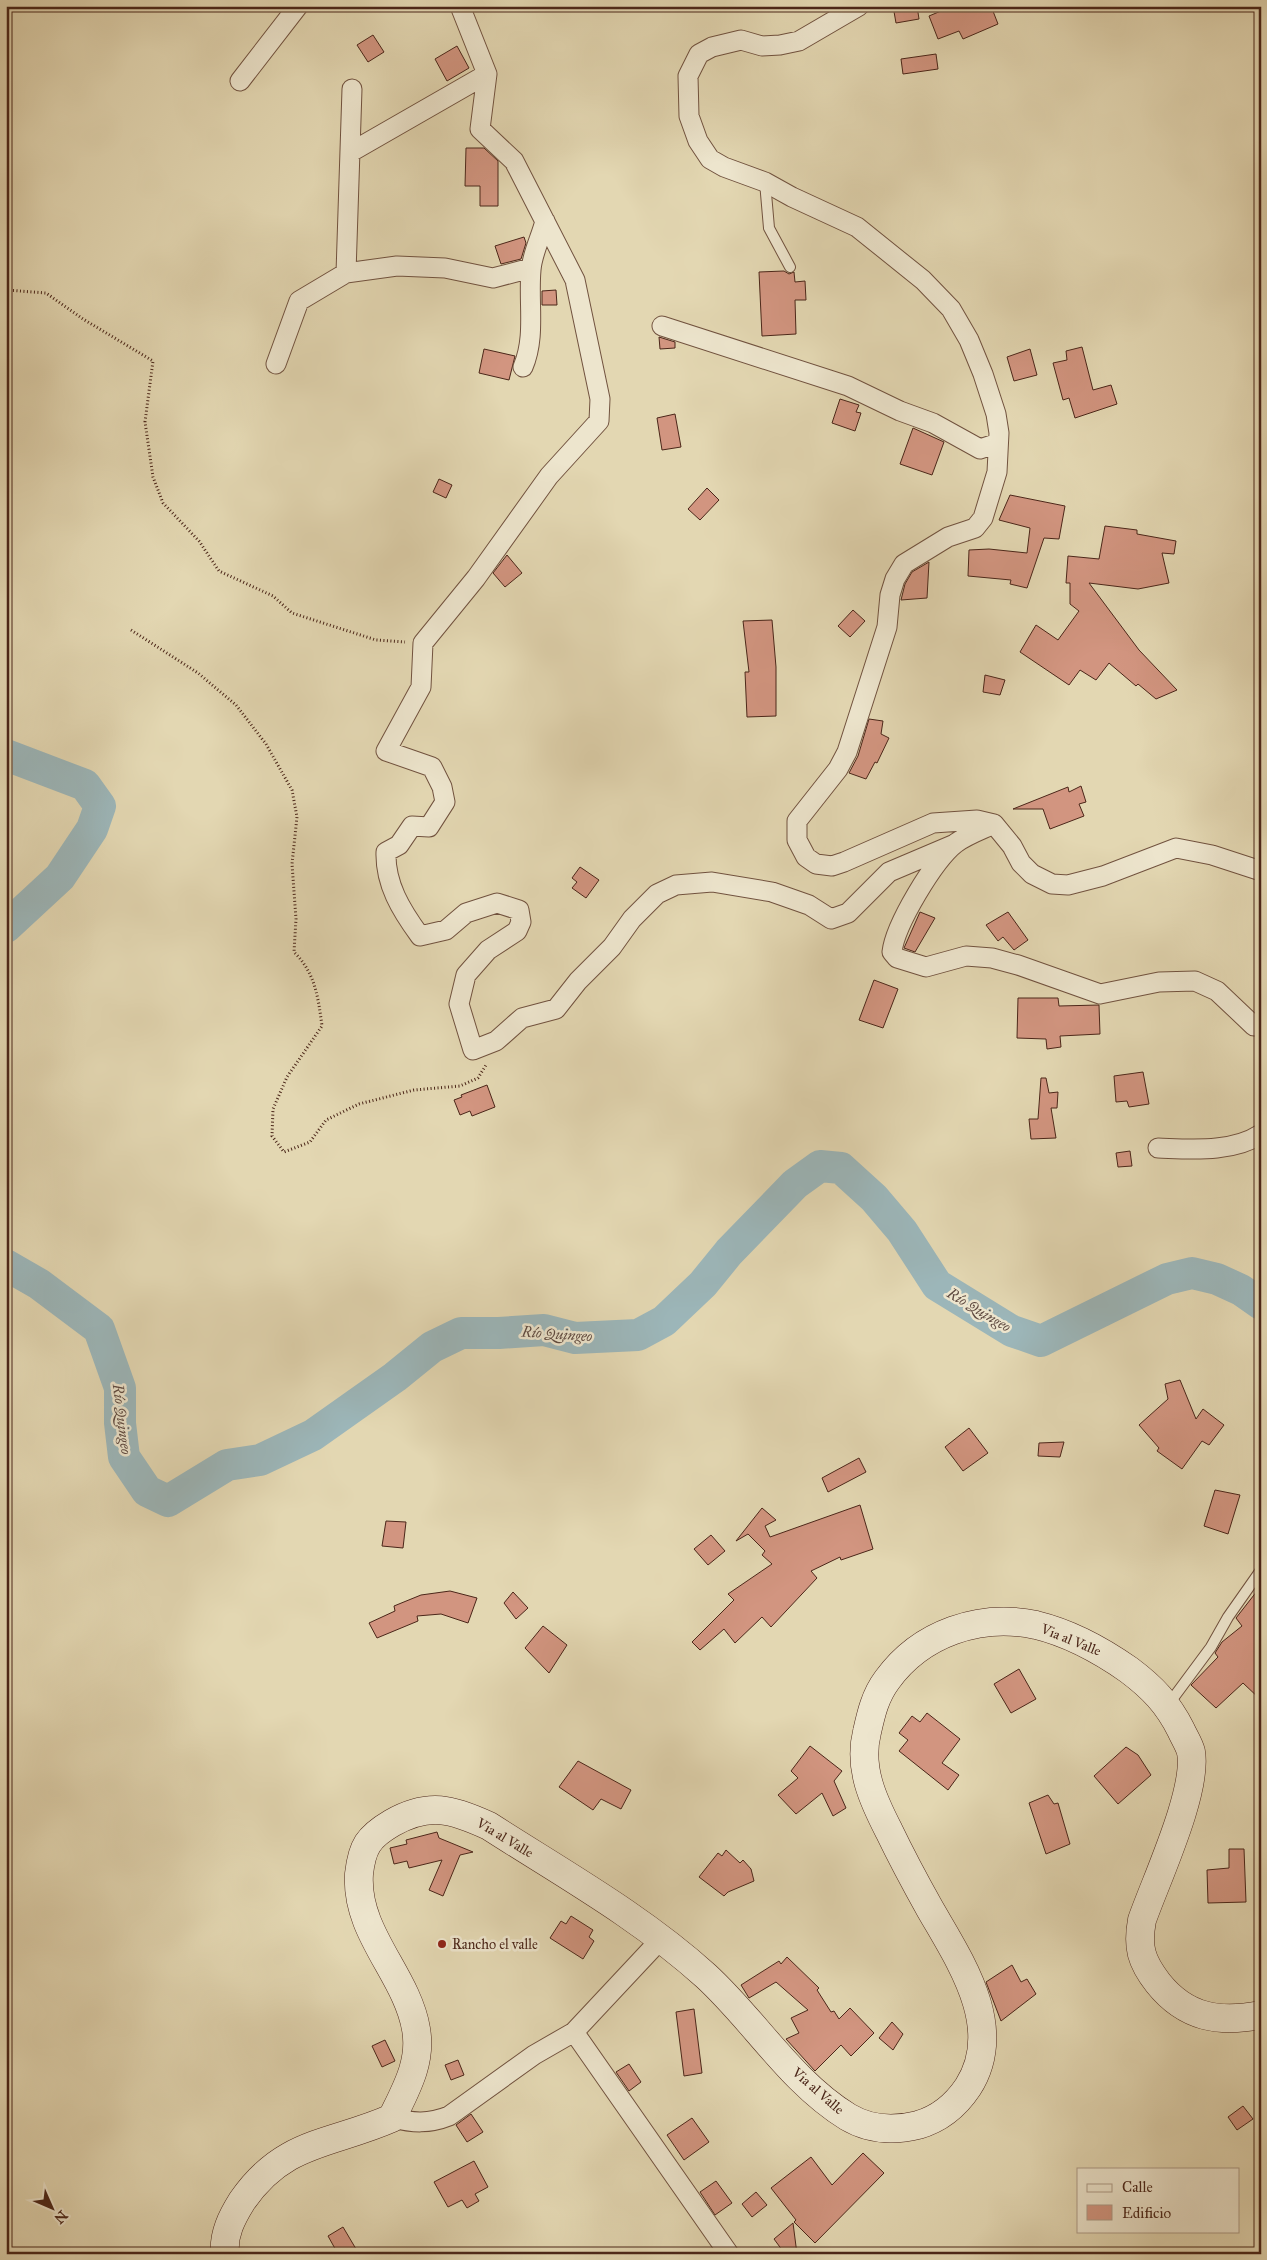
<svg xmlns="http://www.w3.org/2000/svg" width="1267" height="2260" font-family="'IM FELL Great Primer',serif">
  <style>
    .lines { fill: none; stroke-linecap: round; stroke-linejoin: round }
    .river { stroke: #9cb6b9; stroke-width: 32 }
    .building { fill: #d29580; stroke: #4b2619 }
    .lane-casing { stroke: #71523f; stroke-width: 12 }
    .street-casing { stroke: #71523f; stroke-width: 21 }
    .secondary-casing { stroke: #4b2619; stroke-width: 29 }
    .path { stroke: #4b2619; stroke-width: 3; stroke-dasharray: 1 2.5; stroke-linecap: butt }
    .lane { stroke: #ede5cd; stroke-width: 10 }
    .street { stroke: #ede5cd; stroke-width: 19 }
    .secondary { stroke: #ede5cd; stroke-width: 28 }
    .poi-dot { fill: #8f2418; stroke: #ede5cd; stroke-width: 2 }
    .labels { text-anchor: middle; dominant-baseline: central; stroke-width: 5; stroke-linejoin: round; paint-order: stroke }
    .street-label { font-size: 14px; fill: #4b2619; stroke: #ede5cd }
    .poi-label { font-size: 14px; fill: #4b2619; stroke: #ede5cd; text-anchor: start }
    .water-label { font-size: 15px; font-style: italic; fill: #5f4a41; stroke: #ede5cd }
  </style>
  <rect width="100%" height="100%" fill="#e3d7b2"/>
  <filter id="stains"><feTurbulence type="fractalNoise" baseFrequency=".004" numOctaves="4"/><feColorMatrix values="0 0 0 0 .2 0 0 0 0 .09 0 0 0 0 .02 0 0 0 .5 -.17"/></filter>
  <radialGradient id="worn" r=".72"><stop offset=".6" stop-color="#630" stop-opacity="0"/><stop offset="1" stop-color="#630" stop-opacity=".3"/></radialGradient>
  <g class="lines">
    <path class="river" d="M6 755 85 785 100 806 92 829 60 877 6 927
      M6 1265 39 1284 99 1329 120 1388V1423L124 1457 147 1491 168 1501 227 1465 260 1460 313 1435 395 1377 432 1347 461 1333H499L544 1330 575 1338 638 1335 664 1321 703 1284 729 1252 795 1184 820 1166 841 1168 874 1198 902 1231 937 1285 1012 1331 1041 1341 1167 1279 1192 1273 1217 1279 1241 1290 1261 1304"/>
  </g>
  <path class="building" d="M893 6H917L919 19 896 23Z
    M953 6H968L970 11 981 6H991L998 24 963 39 959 31 938 39 929 16Z
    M373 35 384 52 368 62 357 45Z
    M457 46 469 68 447 81 435 59Z
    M936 54 938 69 903 74 901 59Z
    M466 148H484L498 161V206H480V186H465Z
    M524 237 526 243 521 259 501 264 495 246Z
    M784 271 789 274 794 272 795 282 805 281 806 300H795L796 334 762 336 759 272Z
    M556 290 557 305H542V291Z
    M659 337 675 342V348L660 349Z
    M1082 347 1093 390 1111 385 1117 404 1075 418 1069 398 1063 400 1053 363 1067 360 1066 351Z
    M484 349 515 356 509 380 479 373Z
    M1030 349 1037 375 1014 381 1007 357Z
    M840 399 859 405 856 412 861 413 855 431 832 423Z
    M675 414 681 447 662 450 657 418Z
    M913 428 944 442 932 475 900 464Z
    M439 479 452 485 446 498 433 492Z
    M707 488 719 500 700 520 688 509Z
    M1010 495 1065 506 1059 539 1044 538 1027 588 1010 584 1011 580 968 576 969 550 989 549 1027 553 1030 528 999 520Z
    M1105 526 1137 530V534L1176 541 1174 554 1162 553 1169 583 1138 589 1089 583 1139 650 1177 690 1156 699 1138 684 1136 686 1109 663 1096 680 1080 670 1069 685 1020 652 1036 625 1058 640 1079 611 1070 604V583H1066L1068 556 1099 559Z
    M507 555 522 573 505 587 493 573Z
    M929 562 927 598 901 600 905 584 912 572Z
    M853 610 865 621 850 637 838 626Z
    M772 620 776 667V716L747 717 745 672H749L743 621Z
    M985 675 1005 680 1000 695 983 692Z
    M869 719 883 721 881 734 889 738 877 763 875 762 866 779 849 773 858 756Z
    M1081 786 1086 802 1079 804 1084 816 1050 829 1043 809H1013L1068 787 1069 792Z
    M580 867 599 880 586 898 572 888 577 882 572 878Z
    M920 912 935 918 915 952 904 948Z
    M1008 912 1028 940 1014 950 1003 937 998 941 986 925Z
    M874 980 898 989 883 1028 859 1020Z
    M1018 998H1058L1059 1006 1099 1005 1100 1034 1060 1036 1061 1047 1047 1049 1046 1039 1017 1038Z
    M1143 1072 1149 1104 1129 1107 1127 1101 1116 1102 1114 1076Z
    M1041 1078H1046L1049 1093 1058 1092 1057 1108H1051L1056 1138 1031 1139 1029 1119H1038Z
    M487 1085 495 1107 472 1116 470 1111 460 1115 454 1100 462 1097 461 1095Z
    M1130 1151 1132 1166 1118 1167 1116 1153Z
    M1180 1380 1196 1419 1203 1409 1224 1425 1209 1445 1202 1441 1182 1469 1157 1451 1159 1448 1139 1425 1168 1399 1165 1384Z
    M969 1428 988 1453 963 1471 945 1447Z
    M1064 1442 1060 1457 1038 1456 1039 1443Z
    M859 1458 866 1472 828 1492 822 1478Z
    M1215 1490 1240 1495 1228 1534 1204 1526Z
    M860 1505 873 1549 841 1560 840 1557 811 1571 817 1578 771 1627 762 1617 735 1643 724 1629 700 1650 692 1642 734 1600 728 1594 772 1564 762 1555 765 1551 748 1534 736 1541 762 1508 776 1520 765 1526 770 1537Z
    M386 1521 406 1522 403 1548 382 1546Z
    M711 1535 725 1551 708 1565 694 1549Z
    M1261 1586V1700L1243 1683 1216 1708 1191 1685 1218 1657 1215 1653 1222 1642 1242 1626 1236 1618Z
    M450 1591 477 1598 468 1623 441 1614 417 1616 418 1621 377 1638 369 1623 395 1611 394 1606 421 1595Z
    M513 1592 528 1608 516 1619 504 1603Z
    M543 1626 567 1645 549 1673 525 1648Z
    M1019 1669 1036 1699 1011 1713 994 1684Z
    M927 1713 960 1739 942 1763 959 1775 948 1790 899 1751 908 1740 899 1733 912 1716 920 1722Z
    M810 1746 842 1771 834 1781 846 1808 833 1816 822 1793 796 1814 778 1795 798 1778 791 1771Z
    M1126 1747 1138 1755 1151 1775 1118 1804 1094 1776Z
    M578 1761 631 1790 621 1809 601 1799 593 1810 559 1787Z
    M1048 1795 1054 1804 1058 1803 1070 1844 1046 1854 1029 1803Z
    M437 1832 439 1838 473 1852 460 1855 443 1896 429 1890 442 1860 409 1868 407 1861 394 1864 390 1848 407 1844 406 1840Z
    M1229 1849H1244L1246 1902 1208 1903 1207 1870 1229 1868Z
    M726 1850 740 1863 743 1860 751 1869 754 1881 728 1892 724 1896 699 1877 718 1853 722 1856Z
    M571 1916 593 1930 589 1937 594 1941 583 1959 550 1938 561 1921 566 1924Z
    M787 1957 819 1988 817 1990 831 2012 834 2011 839 2019 850 2008 874 2033 851 2056 841 2045 815 2071 786 2039 799 2033 791 2018 808 2010 776 1982 749 1998 741 1985 779 1961 781 1964Z
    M1012 1965 1021 1982 1027 1979 1036 1994 1001 2021 986 1982Z
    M694 2009 702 2073 684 2076 676 2012Z
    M892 2022 903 2034 893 2050 879 2038Z
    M385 2040 395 2061 382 2067 372 2046Z
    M458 2060 464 2075 451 2080 445 2065Z
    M629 2064 641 2082 629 2091 616 2072Z
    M1243 2106 1253 2119 1237 2130 1228 2117Z
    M471 2114 483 2132 467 2142 456 2125Z
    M692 2118 709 2142 684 2160 667 2135Z
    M863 2153 884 2173 815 2243 794 2222 796 2220 771 2188 811 2157 832 2185Z
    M474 2161 488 2187 475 2194 479 2201 467 2208 462 2200 448 2207 434 2182Z
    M716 2181 732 2203 715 2215 700 2192Z
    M756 2192 767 2205 752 2217 742 2204Z
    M793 2223 797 2254H785L774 2239Z
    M343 2227 359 2254H338L328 2236Z"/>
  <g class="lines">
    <g class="lane-casing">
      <path id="lane" d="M765 182 769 228 790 267
        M1168 1705 1211 1647 1228 1617 1261 1570"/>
    </g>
    <g class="street-casing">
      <path id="street" d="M460 6 487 74 480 129 514 161 575 280 600 399 599 421 549 476 476 578 423 643 421 687 386 751 432 767 442 787 445 802 429 827 412 826 399 845 386 852C385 884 401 910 420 936L446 930 466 913 497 903 519 910 521 922 517 931 488 950 466 975 459 1004 473 1050 496 1041 522 1018 556 1009 578 981 612 947 632 919 657 894 676 885 712 882 772 892 809 905 831 919 848 913 889 872 955 844
        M859 6 799 41 780 45 762 46 741 40 712 47 699 54 688 76 689 116 698 141 710 159 724 167 765 182 792 197 857 227 923 280 951 309 969 340 983 374 996 414 999 433 997 472 983 518 975 528 948 537 904 564 895 579 890 595 887 627 847 752 838 769 797 821V840L806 857 816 864 832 866 844 862 933 823 977 820 994 824 1012 846 1021 863 1032 874 1052 884 1068 885 1103 876 1176 848 1212 855 1261 871
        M240 81 298 6
        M351 152 487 74
        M346 273 352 89
        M662 326 848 386 900 411 933 423 980 449 998 443
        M276 364 299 301 346 273 397 266 445 268 493 278 531 268
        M523 367C536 337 528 303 531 270 532 254 541 237 545 221
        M994 824C981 830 967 835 956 843 934 860 895 925 892 952L897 958 926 967 966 956 992 958 1018 965 1100 994 1159 982 1195 981 1217 991 1254 1026H1261
        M1158 1148C1191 1149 1232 1153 1261 1134
        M574 2032 662 1938
        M392 2118C413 2123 429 2124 449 2116L534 2055 574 2032 729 2254"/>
    </g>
    <g class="secondary-casing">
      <path id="secondary" d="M225 2254C223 2234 232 2217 242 2201 284 2140 331 2145 392 2118 406 2089 422 2062 416 2029 407 1975 355 1933 359 1874 362 1847 368 1837 392 1823 429 1802 452 1809 489 1826 562 1873 641 1917 706 1976 755 2021 791 2082 848 2117 870 2130 894 2131 918 2125 939 2119 956 2105 968 2087 1006 2028 960 1961 930 1909 916 1884 902 1858 889 1831 873 1800 858 1768 867 1732 871 1714 875 1696 887 1680 921 1633 980 1613 1036 1625 1069 1633 1102 1651 1129 1670 1153 1688 1168 1704 1181 1730 1184 1737 1189 1744 1191 1752 1198 1791 1156 1880 1142 1920 1137 1947 1141 1961 1158 1983 1186 2018 1219 2023 1261 2015"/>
    </g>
    <path class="path" d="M6 290 46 293 83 319 153 361 145 422 153 477 163 503 199 541 219 571 273 596 292 613 376 640 405 642
      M131 630 198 673 236 705 266 744 292 790 297 817 292 864 296 919 294 952C315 973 318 996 322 1026L287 1077 273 1109 272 1136 284 1152 310 1142 326 1120 359 1104 414 1090 460 1086 478 1078 486 1065"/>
    <use href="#lane" class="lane"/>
    <use href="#street" class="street"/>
    <use href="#secondary" class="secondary"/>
  </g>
  <circle class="poi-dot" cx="442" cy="1944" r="5"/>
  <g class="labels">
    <g class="street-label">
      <text transform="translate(1071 1640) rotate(22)">Via al Valle</text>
      <text transform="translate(505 1838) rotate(31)">Via al Valle</text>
      <text transform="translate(818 2091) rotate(41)">Via al Valle</text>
    </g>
    <g class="poi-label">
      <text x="452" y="1944">Rancho el valle</text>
    </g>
    <g class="water-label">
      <text transform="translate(979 1310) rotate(31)">Río Quingeo</text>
      <text transform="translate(557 1334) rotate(4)">Río Quingeo</text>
      <text transform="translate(122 1419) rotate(83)">Río Quingeo</text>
    </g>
  </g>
  <rect width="1267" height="2260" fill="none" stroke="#e3d7b2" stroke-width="25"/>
  <rect x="8" y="8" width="1252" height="2245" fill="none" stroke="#4b2619" stroke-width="2.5"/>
  <rect x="12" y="12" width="1242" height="2235" fill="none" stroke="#4b2619"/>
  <rect x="1077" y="2168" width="162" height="65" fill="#ede5cd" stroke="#ac9985"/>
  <rect x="1087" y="2184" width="25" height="8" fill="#ede5cd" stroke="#ac9985"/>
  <text x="1122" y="2192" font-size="15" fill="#4b2619">Calle</text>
  <rect x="1087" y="2205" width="25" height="15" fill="#d29580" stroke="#ac9985"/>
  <text x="1122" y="2218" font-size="15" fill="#4b2619">Edificio</text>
  <g transform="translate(52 2208) rotate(135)" stroke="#ede5cd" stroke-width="4" paint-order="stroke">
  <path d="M0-4L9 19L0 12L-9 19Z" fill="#4b2619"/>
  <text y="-8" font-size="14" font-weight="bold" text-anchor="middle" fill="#4b2619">N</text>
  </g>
  <rect width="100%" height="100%" filter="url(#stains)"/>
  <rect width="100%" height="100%" fill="url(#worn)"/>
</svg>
